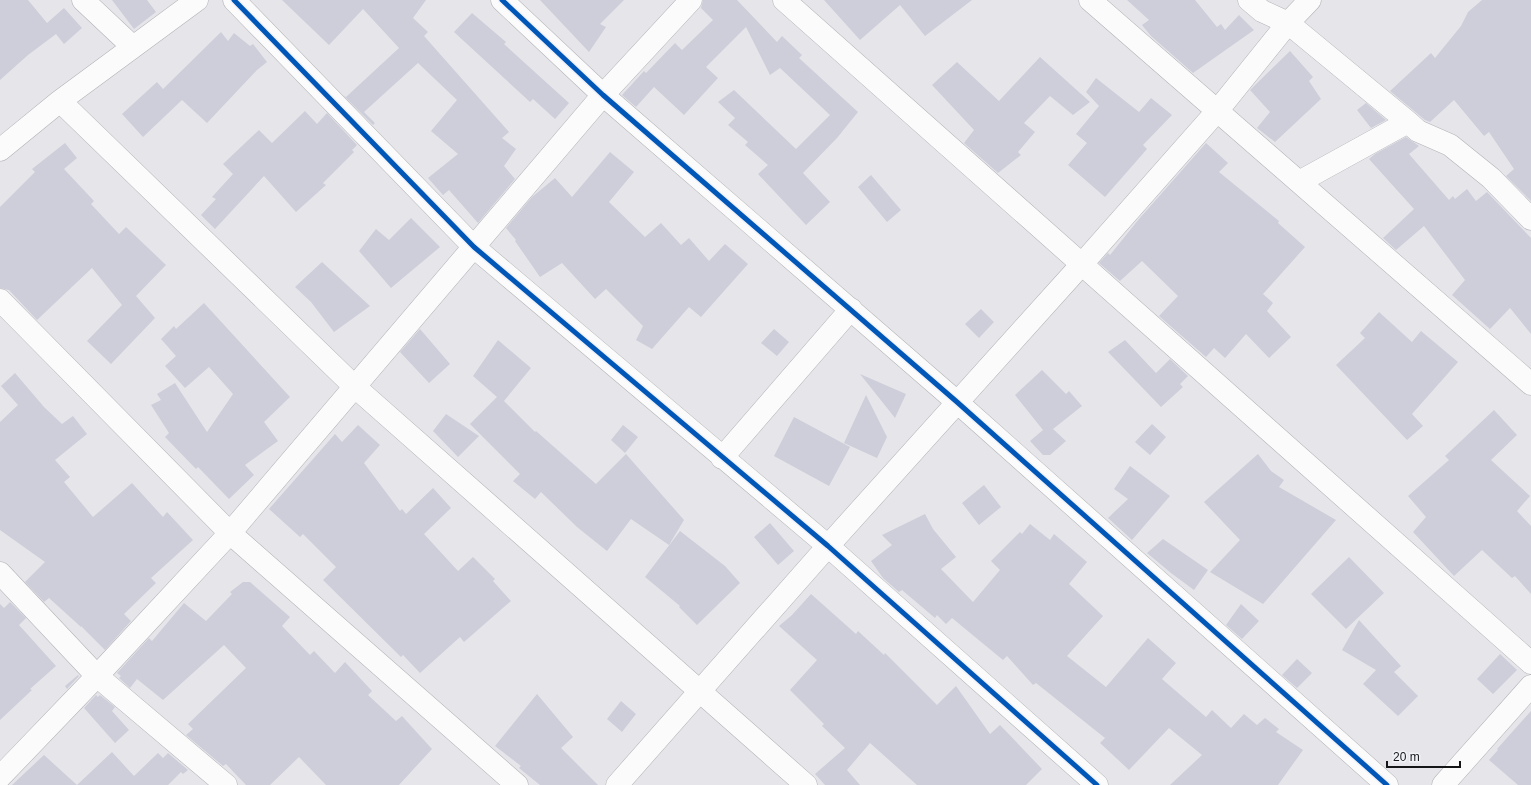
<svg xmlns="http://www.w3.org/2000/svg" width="1531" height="785" font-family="Arial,sans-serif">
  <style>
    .building { fill: #ceceda }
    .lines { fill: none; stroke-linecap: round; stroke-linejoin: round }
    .street-casing { stroke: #b2b3b6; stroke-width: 23 }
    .street { stroke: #fbfbfc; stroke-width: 22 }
    .cycleway-casing { stroke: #f1f2f8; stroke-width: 8 }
    .cycleway { stroke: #0057b8; stroke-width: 5 }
  </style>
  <rect width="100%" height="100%" fill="#e5e5ea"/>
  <path class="building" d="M0 0H28L47 23 64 8 82 28 64 44 56 34 28 55 0 80Z
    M112 0H147L156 12 134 29Z
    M282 0H426L413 18 428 32 424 36 509 132 502 138 516 149 504 166 515 179 478 223 449 190 443 195 428 178 458 154 431 131 457 100 418 63 364 112 375 123 373 125 343 95 346 97 399 48 363 9 329 45Z
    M540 0H624L600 24 606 27 589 52Z
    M703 0H737L777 42 782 36 802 55 799 58 858 112 837 138 803 173 830 202 806 225 758 174 768 165 745 145 748 142 728 125 735 118 718 102 734 90 796 149 830 115 780 68 770 75 746 27 706 67 718 78 684 115 654 87 636 107 622 95 644 71 646 73 675 43 682 50 713 20 701 8Z
    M824 0H972L925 36 900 5 860 40Z
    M1127 0H1195L1217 27 1221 24 1225 30 1239 15 1254 30 1193 73 1151 36 1142 25 1149 20Z
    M1482 0H1531V201L1506 176 1514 169 1489 132 1484 136 1454 100 1430 122 1425 120 1390 91 1431 53 1435 58 1461 26 1468 12Z
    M472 13 506 42 504 44 569 103 555 119 533 99 530 102 454 32Z
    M221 32 228 41 234 33 250 46 253 44 267 62 257 70 207 123 182 100 143 137 122 114 157 82 163 89Z
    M1290 51 1313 77 1309 81 1321 99 1275 142 1257 128 1270 112 1250 90Z
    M1040 57 1090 102 1073 115 1050 96 1024 123 1035 132 1018 152 1021 155 998 173 964 143 974 130 932 85 957 62 999 101Z
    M1096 78 1139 112 1151 98 1172 115 1143 145 1147 149 1105 197 1068 165 1087 143 1076 134 1099 106 1086 92Z
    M1366 103 1386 120 1371 128 1357 110Z
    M305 111 317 124 327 113 357 145 352 150 354 152 323 183 326 185 296 212 264 176 215 229 201 215 216 199 212 197 233 174 223 164 259 130 272 143Z
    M1406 137 1419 146 1409 154 1449 200 1453 196 1455 199 1467 189 1476 201 1487 192 1531 238V334L1510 308 1490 329 1452 295 1465 280 1424 226 1396 250 1383 238 1414 209 1369 159 1375 154Z
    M65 143 77 158 64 169 94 201 91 204 119 234 126 227 166 265 136 296 155 318 111 364 87 341 122 305 92 268 37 320 9 290 0 288V207L35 172 32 169Z
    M1206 143 1228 163 1219 172 1279 221 1278 223 1305 247 1263 294 1273 303 1267 311 1291 337 1269 358 1246 334 1225 358 1214 348 1206 357 1159 316 1178 296 1142 261 1120 281 1099 263 1108 253 1110 255 1139 219Z
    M610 152 634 172 609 202 645 237 661 223 681 245 689 238 709 261 725 244 748 264 701 317 689 307 652 349 636 340 643 326 606 289 595 299 562 263 540 277 515 241 516 240 506 228 532 197 555 178 572 197Z
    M871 175 901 210 887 222 858 187Z
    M411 218 440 247 391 288 359 251 376 229 389 240Z
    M322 262 370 306 334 332 311 302 295 287Z
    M204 303 290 397 264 422 278 441 245 465 254 475 229 499 198 467 196 469 165 437 169 433 151 405 161 400 157 394 175 383 207 432 233 394 209 367 185 388 165 366 176 356 161 339 174 326 176 329Z
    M981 309 994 322 979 338 965 324Z
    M1379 312 1412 342 1421 331 1458 362 1412 414 1423 426 1407 440 1336 365 1365 338 1360 333Z
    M420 329 450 364 429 383 400 352Z
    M774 329 789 342 777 356 761 343Z
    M498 340 531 368 504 401 535 432 536 431 596 484 626 454 684 520 669 545 631 519 607 551 577 527 541 492 535 499 513 481 520 474 470 424 497 397 473 376Z
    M1125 340 1156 373 1170 359 1188 376 1180 384 1183 387 1161 407 1108 352Z
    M1042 370 1066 394 1069 391 1082 406 1053 429 1066 441 1050 455H1043L1030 441 1043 430 1015 395Z
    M15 373 44 407 62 424 73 416 87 434 55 460 70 477 64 482 93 517 132 483 163 517 167 512 193 540 151 578 156 583 124 614 131 621 105 650 81 626V627L49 598 44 602 25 582 45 562 0 530V422L18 405 1 386Z
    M860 374 906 394 895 418Z
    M866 395 887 437 877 458 844 443Z
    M1494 410 1517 435 1491 460 1530 496 1517 511 1531 526V594L1515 576 1512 578 1482 550 1454 576 1413 532 1426 517 1408 496 1449 460 1445 456Z
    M446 414 479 436 458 457 433 431Z
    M794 417 850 447 829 486 774 456Z
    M1152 424 1166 437 1150 455 1135 442Z
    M358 425 380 445 364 463 400 511 402 509 406 514 433 488 451 508 424 534 458 571 473 557 495 579 493 581 511 601 464 642 460 637 420 673 403 655 401 657 323 580 336 567 303 534 300 537 269 509 335 434 342 442Z
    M623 425 638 437 625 453 611 440Z
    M1258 454 1271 471 1284 480 1279 487 1336 520 1263 604 1210 572 1240 540 1204 502Z
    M1130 466 1170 496 1132 540 1108 518 1128 499 1114 489Z
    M984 485 1001 507 979 525 962 503Z
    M925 514 933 529 956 557 941 569 973 602 1000 570 991 561 1020 532 1022 534 1030 524 1050 540 1054 534 1087 562 1069 584 1103 616 1067 656 1106 687 1148 638 1176 663 1162 679 1206 717 1212 710 1231 728 1244 714 1257 725 1265 718 1279 729 1276 732 1303 750 1278 785H1170L1202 755 1169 728 1129 770 1100 743 1105 738 1036 683 1033 685 1007 656 1003 660 952 618 946 624 937 615 935 618 902 590 899 592 883 578 871 561 892 545 882 535Z
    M770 523 794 551 778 565 754 537Z
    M680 531 725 566 740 583 697 625 679 607 680 606 645 577Z
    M1163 539 1208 570 1194 590 1171 573 1147 553Z
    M1349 557 1384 593 1346 629 1311 594Z
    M243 582H250L290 617 282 626 310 655 314 651 335 673 345 662 372 691 368 695 396 721 402 716 432 749 399 785H326L299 757 270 785H246L226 764 223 766 186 735 193 729 188 724 246 668 224 645 163 700 137 679 130 688 119 678 121 676 117 673 149 638 152 641 184 603 206 621 232 594 230 592Z
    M811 594 856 634 858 631 884 655 885 653 937 705 956 686 990 734 1000 725 1042 769 1026 785H917L870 743 847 770 860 785H825L815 774 845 748 822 726 824 724 790 690 817 660 779 626 792 615Z
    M10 602 26 618 19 625 56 666 30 689 32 690 0 720V604L4 608Z
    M1241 604 1259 621 1242 639 1226 625Z
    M1359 620 1401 666 1394 672 1418 696 1398 716 1363 684 1376 670 1342 650Z
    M1500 654 1517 670 1493 694 1477 679Z
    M1297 659 1312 673 1297 688 1282 675Z
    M78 675 79 676 67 689 65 686Z
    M537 694 573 737 561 748 598 785H540L519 768 521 766 495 746Z
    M96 695 98 697 100 695 115 707 112 711 129 730 115 743 84 708Z
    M621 701 636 714 622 732 607 719Z
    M1531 711V785H1518L1489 760 1498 750 1497 749Z
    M112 752 134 776 158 753 163 758 168 753 188 770 183 774 181 772 168 785H12L44 755 77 785Z"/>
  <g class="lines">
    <g class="street-casing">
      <path id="street" d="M83 0 133 47
        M234 0 474 247 828 546 1097 785
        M502 0 603 95 957 402 1387 785
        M784 0 1531 663
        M1090 0 1531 384
        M1249 0 1262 11 1288 23 1408 122
        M60 101 354 386 806 785
        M0 150 60 101 197 0
        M1299 182 1408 122 1418 131 1450 145 1491 178 1531 219
        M0 300 230 533 517 785
        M722 458 851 309
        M0 573 97 676 226 785
        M0 777 97 676 230 533 603 95 691 0
        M617 785 828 546 1082 264 1218 110 1288 23 1310 0
        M1443 785 1531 686"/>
    </g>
    <use href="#street" class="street"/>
    <g class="cycleway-casing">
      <path id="cycleway" d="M234 0 474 247 828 546 1097 785
        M502 0 603 95 957 402 1387 785"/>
    </g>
    <use href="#cycleway" class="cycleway"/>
  </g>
  <path d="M1387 761v6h73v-6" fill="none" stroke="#151618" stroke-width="2"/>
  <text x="1393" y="761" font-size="12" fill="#151618" stroke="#f1f2f8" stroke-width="3" paint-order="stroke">20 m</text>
</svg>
